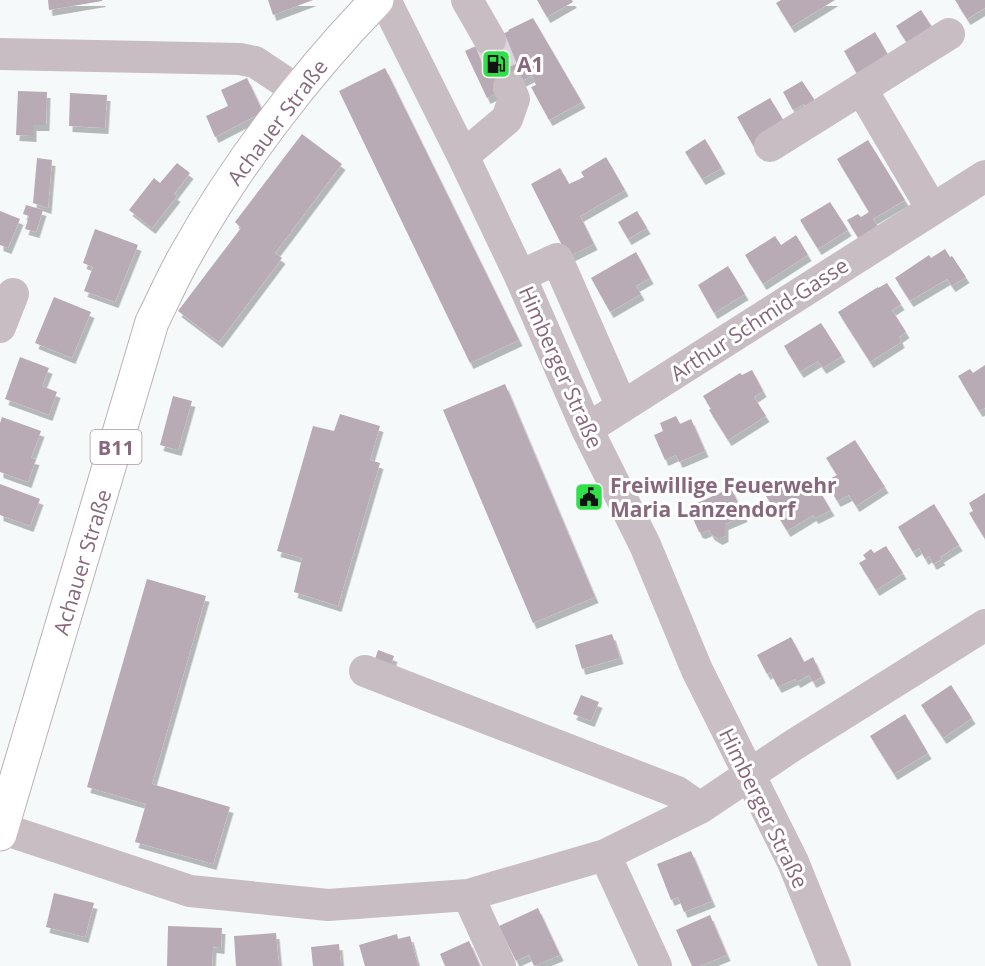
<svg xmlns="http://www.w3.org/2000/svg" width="985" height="966" font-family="'Open Sans',sans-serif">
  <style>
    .building { fill: #b9abb5; filter: url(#shadow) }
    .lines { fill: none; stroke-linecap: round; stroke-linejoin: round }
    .minor-tunnel { stroke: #dad5da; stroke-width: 32; stroke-dasharray: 32 16; stroke-linecap: butt }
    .major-casing { stroke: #bbb1b8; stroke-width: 35 }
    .minor { stroke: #c7bdc3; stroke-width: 32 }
    .major { stroke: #fff; stroke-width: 33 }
    .labels { text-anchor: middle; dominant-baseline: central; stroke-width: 6; stroke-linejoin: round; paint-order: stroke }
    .shield { fill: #fff; stroke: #ab95a3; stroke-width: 1.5 }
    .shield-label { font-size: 20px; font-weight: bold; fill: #87687c }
    .poi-label { font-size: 21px; font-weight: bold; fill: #87687c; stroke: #fff; text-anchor: start }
    .street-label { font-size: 21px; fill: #87687c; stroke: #fff }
  </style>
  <defs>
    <filter id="shadow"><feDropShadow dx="3.5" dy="6" stdDeviation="0" flood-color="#0004"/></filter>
  </defs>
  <rect width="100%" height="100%" fill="#f6f9f9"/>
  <path class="building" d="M48 0H102V1L49 10Z
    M268 0H313L273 15Z
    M537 0H572L573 2 547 17Z
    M781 0H835L791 27 776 3Z
    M955 0H985V8L967 19Z
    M921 10 936 33 911 49 896 26Z
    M533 18 582 102 549 120 531 87 536 85 532 76 487 98 465 51 509 31 508 30Z
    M875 32 891 60 860 79 844 51Z
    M385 68 519 340 470 363 339 91Z
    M247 78 263 112 215 137 206 116 228 106 221 90Z
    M802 81 818 105 808 111 804 104 793 110 783 92Z
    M18 91 47 92 46 125H33V136L16 135Z
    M70 93 107 95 105 128 69 126Z
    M770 98 788 128 754 147 737 117Z
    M302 134 342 164 275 253 282 258 219 342 178 311 241 228 235 222Z
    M705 139 722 168 702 179 685 152Z
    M868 140 905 200 873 219 878 227 859 239 847 220 858 214 861 217 869 212 837 159Z
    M606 157 625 190 580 216 594 244 568 257 531 184 560 168 569 184 584 177 581 172Z
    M37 158 52 160 48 208 33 203Z
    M177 163 190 173 174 194 177 196 152 228 129 210 154 178 160 183Z
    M830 202 848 230 818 249 800 220Z
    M26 205 43 210 36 232 25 229 29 216 23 214Z
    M0 211 20 219 8 248 0 245Z
    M637 211 647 228 628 239 618 222Z
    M95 229 138 245 115 302 84 291 93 267 83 263Z
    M796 235 808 255 763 284 745 255 775 236 781 245Z
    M945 249 950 257 952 256 966 277 952 286 947 279 910 301 895 278 929 255 931 258Z
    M636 252 650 278 636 286 641 294 610 312 591 278Z
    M728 266 745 294 714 313 698 285Z
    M887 283 901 304 892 310 906 332 899 337 901 342 870 362 838 312 878 287V288Z
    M54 297 91 312 72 358 35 343Z
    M821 323 842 356 823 368 818 361 800 372 784 346Z
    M20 357 49 368 42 386 57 392 49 415 5 399Z
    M985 365V408L979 411 958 376 970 369 973 373Z
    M752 370 763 391 754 397 766 416 728 440 709 410 711 409 703 396 740 373 742 375Z
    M505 384 595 597 533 623 443 410Z
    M173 396 192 401 178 450 160 445Z
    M340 414 380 426 370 460 380 463 338 606 294 592 302 558 277 551 313 426 334 431Z
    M676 416 680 424 691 419 705 451 679 462 676 455 665 460 654 435 663 431 660 423Z
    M2 417 41 431 31 458 36 459 28 482 0 472V423Z
    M855 440 885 487 856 506 849 495 837 501 826 481 837 475 826 458Z
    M813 480 831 510 815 518 813 515 787 531 766 496 786 483 792 493Z
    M0 484 40 499 30 526 0 515Z
    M731 488 744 516 725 524V536L719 539 711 534 709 530 702 533 699 532 688 507Z
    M985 493V539L969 513 973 511 969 503Z
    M934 504 959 545 940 557 942 559 933 564 929 556 925 559 919 548 913 552 898 527Z
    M886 546 903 573 876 590 859 563 866 559 863 555 871 549 874 553Z
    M147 579 206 596 152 784 230 807 213 864 135 842 146 804 87 787Z
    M612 634 620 658 582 669 575 645Z
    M791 637 804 662 813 657 822 677 813 682 809 675 797 682 795 679 778 687 770 672 767 674 757 655Z
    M378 650 394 656 389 671 373 665Z
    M951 685 972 718 943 738 921 705Z
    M581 695 599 702 591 721 573 714Z
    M905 714 928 753 894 774 870 736Z
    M691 851 712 901 684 912 678 897 671 900 657 864Z
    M54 893 94 903 85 937 46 927Z
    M538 908 560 955 534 966 529 955 516 961 499 926Z
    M710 915 727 955 700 966H692L676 930Z
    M168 926 222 928 221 948 213 947 212 966H167Z
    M276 933 279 966H236L234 936Z
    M397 934 398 939 410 936 418 966H365L359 945Z
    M469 941 480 966H445L440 954Z
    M339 944 341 966H313L311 947Z"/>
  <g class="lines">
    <path class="minor-tunnel" d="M490 40 509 87"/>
    <g class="major-casing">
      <path id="major" d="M0 834 152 322C163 300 173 277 185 256 235 166 305 74 377 0"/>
    </g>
    <path class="minor" d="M385 0 463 156 520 276 587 429 645 545 697 670 793 862 835 966
      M467 0 490 40
      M0 54 240 59 255 62 297 90
      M862 90 932 209
      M770 146 949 34
      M463 156 507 119 514 99 509 87
      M520 276 557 259 622 407
      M0 327 13 294
      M587 429 985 176
      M365 671 677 792 700 808
      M0 828 190 891 328 905 468 895 605 855 700 808 792 746 985 625
      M605 855 656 966
      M468 895 500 966"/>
    <use href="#major" class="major"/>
  </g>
  <defs>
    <g id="fuel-square" transform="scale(1.5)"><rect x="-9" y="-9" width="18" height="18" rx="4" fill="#2fe049" stroke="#fff"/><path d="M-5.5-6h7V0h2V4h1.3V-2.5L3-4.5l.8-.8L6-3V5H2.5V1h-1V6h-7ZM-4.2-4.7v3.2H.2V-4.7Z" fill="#111"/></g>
    <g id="civic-square" transform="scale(1.5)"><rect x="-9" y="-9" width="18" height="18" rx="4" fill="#2fe049" stroke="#fff"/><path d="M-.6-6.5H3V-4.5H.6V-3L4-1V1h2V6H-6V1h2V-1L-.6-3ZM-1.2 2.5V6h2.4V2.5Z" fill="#111"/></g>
  </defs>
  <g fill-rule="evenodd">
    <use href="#fuel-square" x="496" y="64"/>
    <use href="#civic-square" x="589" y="497"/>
  </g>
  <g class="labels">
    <rect class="shield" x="90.5" y="430" width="51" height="34" rx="4.5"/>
    <g class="shield-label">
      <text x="116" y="447">B11</text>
    </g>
    <g class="poi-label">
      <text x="517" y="64">A1</text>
      <text x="610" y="485">Freiwillige Feuerwehr<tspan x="610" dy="24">Maria Lanzendorf</tspan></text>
    </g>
    <g class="street-label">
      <text transform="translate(277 122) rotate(-53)">Achauer Straße</text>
      <text transform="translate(759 319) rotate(-33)">Arthur Schmid-Gasse</text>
      <text transform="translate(561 367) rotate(66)">Himberger Straße</text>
      <text transform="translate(82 562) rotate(-73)">Achauer Straße</text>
      <text transform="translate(764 808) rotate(64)">Himberger Straße</text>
    </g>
  </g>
</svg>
